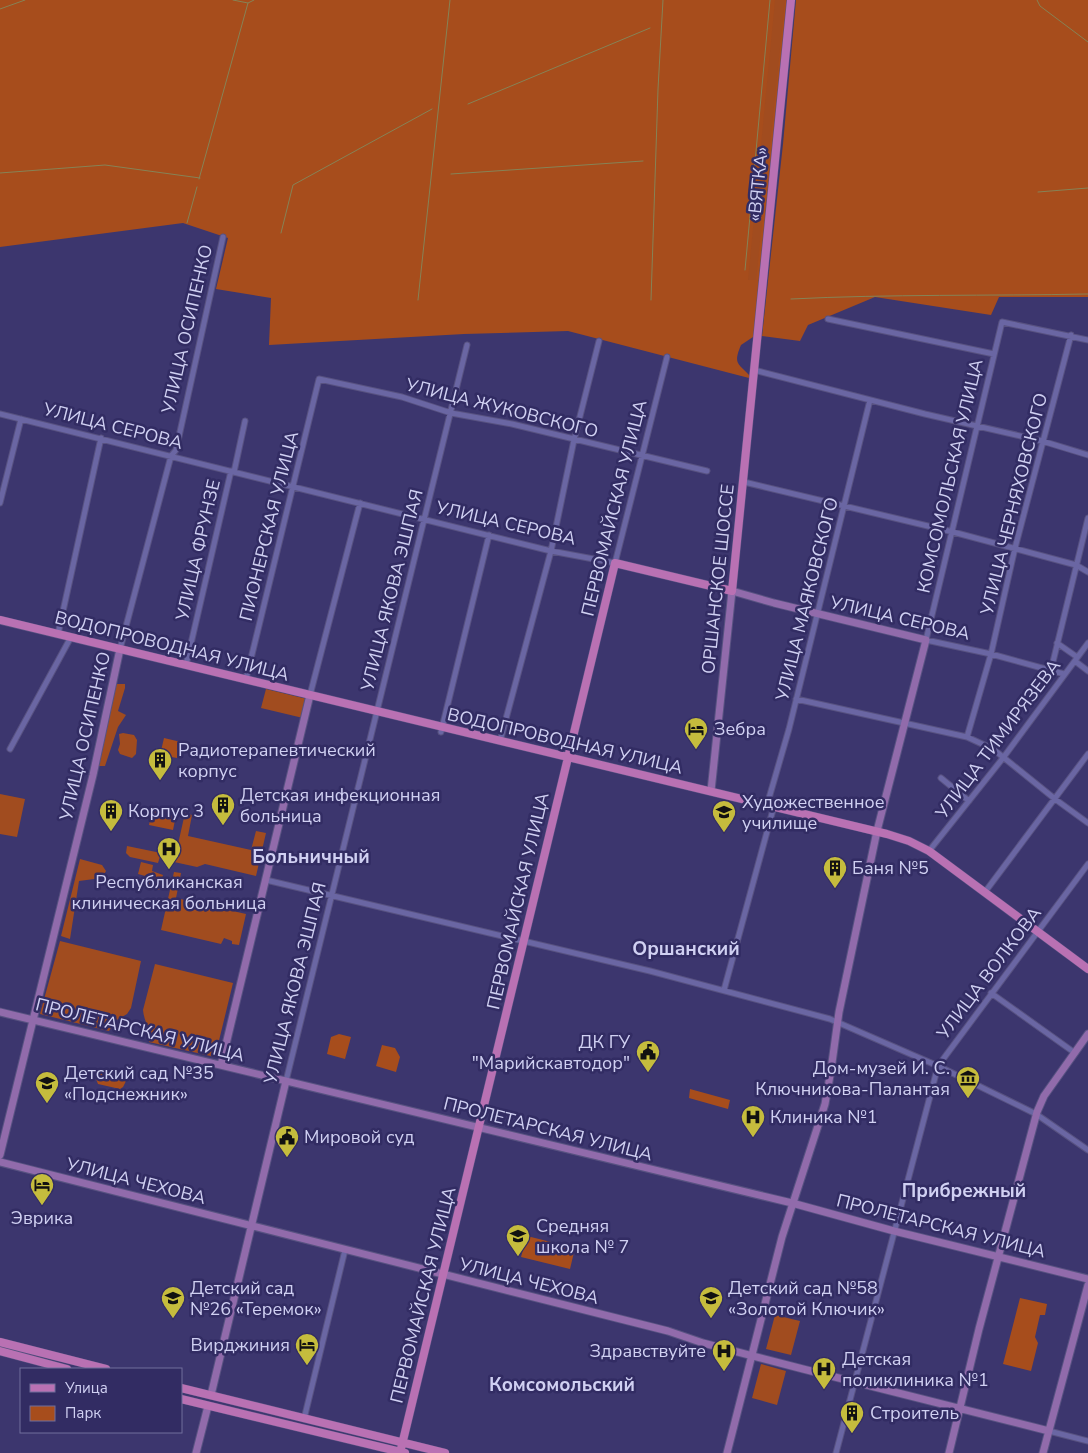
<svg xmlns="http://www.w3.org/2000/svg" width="1088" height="1453" font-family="'Nunito Sans',sans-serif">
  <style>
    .green { fill: #a74d1c }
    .forest { fill: #a14c1f }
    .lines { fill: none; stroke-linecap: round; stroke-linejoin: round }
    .stream { stroke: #868356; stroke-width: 1 }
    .street-casing { stroke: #585281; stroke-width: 7 }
    .secondary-casing { stroke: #585281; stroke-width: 9 }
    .primary-casing { stroke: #585281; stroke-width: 9 }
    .street { stroke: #6a66a3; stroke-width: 5 }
    .secondary { stroke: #916bab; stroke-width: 7 }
    .primary { stroke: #b971b3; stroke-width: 8 }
    .labels { text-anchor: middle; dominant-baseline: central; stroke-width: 5; stroke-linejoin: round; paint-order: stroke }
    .street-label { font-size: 18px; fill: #d0d0f2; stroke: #322c63 }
    .poi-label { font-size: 18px; fill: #d0d0f2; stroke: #322c63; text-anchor: start }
    .neighbourhood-label { font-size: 19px; font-weight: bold; fill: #d0d0f2; stroke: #322c63 }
  </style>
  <rect width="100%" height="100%" fill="#3c366e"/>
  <path class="green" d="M0 0H787L769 202 754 332 753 337 741 345C733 364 738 363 749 375V378L568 331 464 334 269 345 271 298 216 289 228 238 183 223 0 247Z
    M796 0H1088V297H999L991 315 875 297 808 325 800 341 762 336 783 144Z
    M164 738 181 742 177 758 160 755Z
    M152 810 176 815 173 830 149 825Z
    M339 1034 351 1037 345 1059 327 1054 331 1037Z
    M382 1045 395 1048 400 1057 396 1072 376 1066Z
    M98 1071 123 1075 126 1081 123 1087 120 1089 98 1084 96 1079Z
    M690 1089 730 1100 728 1109 689 1098Z
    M527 1236 575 1248 570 1269 521 1257Z
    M1020 1298 1047 1304 1045 1315H1040L1035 1337 1038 1343 1031 1371 1003 1364Z"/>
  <path class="forest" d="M775 0H785L756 280H748Z
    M115 684H125V688L118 711 126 715 118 727 105 766H97Z
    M266 689 307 699 303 718 261 708Z
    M123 733 134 735 137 740 136 754 132 758 120 754 118 750 120 744 119 734Z
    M0 794 25 799 17 837 0 834Z
    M185 813 192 815 188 836 251 850 256 831 266 833 256 876 205 864 197 867 174 862Z
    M127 846 161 853 158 863 130 857 126 853Z
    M80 859 102 865 106 871 102 878 79 881 70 939 61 936Z
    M141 862 153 865 152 871 163 875 159 890 147 885 149 877 138 874Z
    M174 872 181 873 176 898 246 914 239 945 232 944V941L224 938 221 944 161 930Z
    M60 941 141 961 131 1008 127 1014 115 1021 109 1031 40 1014Z
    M155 964 233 983 215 1057 149 1042C151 1029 144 1022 143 1010Z
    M775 1315 800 1321 791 1355 766 1349Z
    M761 1364 786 1371 777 1405 752 1398Z"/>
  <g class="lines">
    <path class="stream" d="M233 0 248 3 254 0
      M1037 0 1040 6 1088 42
      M0 9 25 0
      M468 104 650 28
      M0 173 105 165 200 178
      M451 174 643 161
      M199 179 248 3
      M1038 192 1088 188
      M187 223 197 187
      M281 233 293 185 432 109
      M745 270 770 0
      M791 299C890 294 989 296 1088 294
      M418 300 450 0
      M651 300 658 89 663 0"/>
    <g class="street-casing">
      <path id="street" d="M828 319 994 354
        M754 370 925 414 1042 441 1088 455
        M0 414 551 551 615 563 667 357
        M234 472 245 421
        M744 482 953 532 1076 565 1088 572
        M0 503 21 419
        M58 634 101 438
        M1057 643 1077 657
        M120 649 171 456 176 450 223 237
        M1075 661 1088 671
        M186 665 231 471
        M1051 670 1088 518
        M1064 674 991 654 926 640 1002 322 1088 340
        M246 679 319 379 402 397 451 413 512 424 707 471
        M310 695 360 503
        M796 699 967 737 993 749 1055 799 1088 823
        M441 732 489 535
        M967 737 991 654 1015 548 1071 335
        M500 741 551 551 574 440 599 341
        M10 749 71 637
        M941 778 969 801
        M767 805 789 729 870 400
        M929 851 1003 758 1088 643
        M266 880 650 971 830 1019 938 1066 1036 1114 1088 1150
        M985 892 1088 754
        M724 990 774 806
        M991 993 1075 1053
        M286 1081 467 345
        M304 1419 345 1250
        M1049 1431 1088 1441
        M836 1453 938 1066 1088 864"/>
    </g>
    <g class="secondary-casing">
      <path id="secondary" d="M711 791 732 591
        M0 1012 792 1203 894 1231 1088 1279
        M221 1065 310 695
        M0 1155 93 775 120 649
        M0 1162 668 1331 703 1343 803 1369 1049 1431
        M211 1395 286 1081
        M196 1453 208 1406
        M727 1453 782 1237 825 1104 831 1070 839 1012 877 831 926 640 774 603 732 591
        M949 1453 979 1329 1037 1112 1044 1096 1088 1034
        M1043 1453 1088 1285"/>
    </g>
    <g class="primary-casing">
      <path id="primary" d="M0 620 887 834 909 841 929 851 1088 969
        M0 1342 106 1369
        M0 1351 67 1369
        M181 1388 445 1453
        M181 1399 405 1453
        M400 1453 615 563 732 591 791 0"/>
    </g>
    <use href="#street" class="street"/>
    <use href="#secondary" class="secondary"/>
    <use href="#primary" class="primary"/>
  </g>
  <defs>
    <g id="hotel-pin" transform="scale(1.25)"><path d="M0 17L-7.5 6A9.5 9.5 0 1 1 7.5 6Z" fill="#c5bc3d" stroke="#322c63"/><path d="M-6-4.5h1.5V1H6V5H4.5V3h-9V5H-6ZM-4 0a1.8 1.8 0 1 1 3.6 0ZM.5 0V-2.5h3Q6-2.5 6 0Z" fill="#111"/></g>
    <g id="building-pin" transform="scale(1.25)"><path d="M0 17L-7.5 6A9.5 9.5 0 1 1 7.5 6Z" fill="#c5bc3d" stroke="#322c63"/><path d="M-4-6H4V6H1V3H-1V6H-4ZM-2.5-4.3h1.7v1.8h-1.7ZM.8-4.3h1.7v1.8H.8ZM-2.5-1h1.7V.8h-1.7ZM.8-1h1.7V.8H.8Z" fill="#111"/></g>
    <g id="university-pin" transform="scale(1.25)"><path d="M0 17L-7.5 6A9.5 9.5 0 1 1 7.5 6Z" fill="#c5bc3d" stroke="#322c63"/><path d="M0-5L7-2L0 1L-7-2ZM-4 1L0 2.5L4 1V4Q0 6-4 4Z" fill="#111"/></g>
    <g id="hospital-pin" transform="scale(1.25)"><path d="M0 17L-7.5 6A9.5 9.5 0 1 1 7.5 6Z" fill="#c5bc3d" stroke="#322c63"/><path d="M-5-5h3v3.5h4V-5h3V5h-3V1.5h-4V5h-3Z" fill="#111"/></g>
    <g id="civic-pin" transform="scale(1.25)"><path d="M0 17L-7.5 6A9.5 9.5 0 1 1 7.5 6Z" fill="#c5bc3d" stroke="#322c63"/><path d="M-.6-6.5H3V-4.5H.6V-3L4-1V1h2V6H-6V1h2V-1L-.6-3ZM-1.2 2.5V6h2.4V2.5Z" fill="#111"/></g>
    <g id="museum-pin" transform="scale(1.25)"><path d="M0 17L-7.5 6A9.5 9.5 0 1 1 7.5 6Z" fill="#c5bc3d" stroke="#322c63"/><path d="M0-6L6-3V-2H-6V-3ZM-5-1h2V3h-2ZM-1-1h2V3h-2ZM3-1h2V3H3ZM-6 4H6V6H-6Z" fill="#111"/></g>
    <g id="school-pin" transform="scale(1.25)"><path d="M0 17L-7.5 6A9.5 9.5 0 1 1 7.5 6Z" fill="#c5bc3d" stroke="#322c63"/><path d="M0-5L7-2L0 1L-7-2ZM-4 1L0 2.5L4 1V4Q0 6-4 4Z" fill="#111"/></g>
  </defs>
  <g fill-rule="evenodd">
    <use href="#hotel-pin" x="696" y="729"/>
    <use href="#building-pin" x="160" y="760"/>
    <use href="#building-pin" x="223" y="805"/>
    <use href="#building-pin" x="111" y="811"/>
    <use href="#university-pin" x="724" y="812"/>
    <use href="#hospital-pin" x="169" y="849"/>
    <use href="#building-pin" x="835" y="868"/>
    <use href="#civic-pin" x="648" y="1052"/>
    <use href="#museum-pin" x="968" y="1078"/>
    <use href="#school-pin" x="47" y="1083"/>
    <use href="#hospital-pin" x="753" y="1117"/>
    <use href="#civic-pin" x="287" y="1137"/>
    <use href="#hotel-pin" x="42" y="1185"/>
    <use href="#school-pin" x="518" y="1236"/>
    <use href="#school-pin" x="173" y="1298"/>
    <use href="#school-pin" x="711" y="1298"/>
    <use href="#hotel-pin" x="307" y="1345"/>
    <use href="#hospital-pin" x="724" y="1351"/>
    <use href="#hospital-pin" x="824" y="1369"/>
    <use href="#building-pin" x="852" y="1413"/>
  </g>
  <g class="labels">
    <g class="street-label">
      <text transform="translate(758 184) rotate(-84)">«ВЯТКА»</text>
      <text transform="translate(187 329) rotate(-77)">УЛИЦА ОСИПЕНКО</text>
      <text transform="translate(502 408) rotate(14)">УЛИЦА ЖУКОВСКОГО</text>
      <text transform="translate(113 426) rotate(14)">УЛИЦА СЕРОВА</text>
      <text transform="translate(950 476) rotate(-77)">КОМСОМОЛЬСКАЯ УЛИЦА</text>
      <text transform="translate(1014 504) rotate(-76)">УЛИЦА ЧЕРНЯХОВСКОГО</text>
      <text transform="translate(614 508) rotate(-76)">ПЕРВОМАЙСКАЯ УЛИЦА</text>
      <text transform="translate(506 523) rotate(13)">УЛИЦА СЕРОВА</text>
      <text transform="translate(269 526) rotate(-76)">ПИОНЕРСКАЯ УЛИЦА</text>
      <text transform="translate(198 550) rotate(-77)">УЛИЦА ФРУНЗЕ</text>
      <text transform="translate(718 579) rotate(-84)">ОРШАНСКОЕ ШОССЕ</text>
      <text transform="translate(392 590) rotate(-76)">УЛИЦА ЯКОВА ЭШПАЯ</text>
      <text transform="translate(807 599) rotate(-76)">УЛИЦА МАЯКОВСКОГО</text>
      <text transform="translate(900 618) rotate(13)">УЛИЦА СЕРОВА</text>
      <text transform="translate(172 646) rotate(14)">ВОДОПРОВОДНАЯ УЛИЦА</text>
      <text transform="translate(85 736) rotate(-77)">УЛИЦА ОСИПЕНКО</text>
      <text transform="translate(998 739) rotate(-53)">УЛИЦА ТИМИРЯЗЕВА</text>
      <text transform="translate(565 741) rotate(13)">ВОДОПРОВОДНАЯ УЛИЦА</text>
      <text transform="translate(518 901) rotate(-77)">ПЕРВОМАЙСКАЯ УЛИЦА</text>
      <text transform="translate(989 973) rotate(-53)">УЛИЦА ВОЛКОВА</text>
      <text transform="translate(295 983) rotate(-76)">УЛИЦА ЯКОВА ЭШПАЯ</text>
      <text transform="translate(140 1030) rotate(14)">ПРОЛЕТАРСКАЯ УЛИЦА</text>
      <text transform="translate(548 1129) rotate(14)">ПРОЛЕТАРСКАЯ УЛИЦА</text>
      <text transform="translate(136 1181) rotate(14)">УЛИЦА ЧЕХОВА</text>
      <text transform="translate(941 1226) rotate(14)">ПРОЛЕТАРСКАЯ УЛИЦА</text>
      <text transform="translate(529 1281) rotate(14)">УЛИЦА ЧЕХОВА</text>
      <text transform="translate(423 1295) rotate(-76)">ПЕРВОМАЙСКАЯ УЛИЦА</text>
    </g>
    <g class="poi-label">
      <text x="714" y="729">Зебра</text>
      <text x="178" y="750">Радиотерапевтический<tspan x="178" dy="21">корпус</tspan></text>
      <text x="240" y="795">Детская инфекционная<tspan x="240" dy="21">больница</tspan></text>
      <text x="742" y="802">Художественное<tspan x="742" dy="21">училище</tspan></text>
      <text x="128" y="811">Корпус 3</text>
      <text x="852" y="868">Баня №5</text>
      <text x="169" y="882" text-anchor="middle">Республиканская<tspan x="169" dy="21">клиническая больница</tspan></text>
      <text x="630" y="1042" text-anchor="end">ДК ГУ<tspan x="630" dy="21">"Марийскавтодор"</tspan></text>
      <text x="950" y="1068" text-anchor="end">Дом-музей И. С.<tspan x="950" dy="21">Ключникова-Палантая</tspan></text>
      <text x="64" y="1073">Детский сад №35<tspan x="64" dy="21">«Подснежник»</tspan></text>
      <text x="770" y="1117">Клиника №1</text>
      <text x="304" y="1137">Мировой суд</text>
      <text x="42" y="1218" text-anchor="middle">Эврика</text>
      <text x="536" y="1226">Средняя<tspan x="536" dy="21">школа № 7</tspan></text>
      <text x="190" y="1288">Детский сад<tspan x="190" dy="21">№26 «Теремок»</tspan></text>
      <text x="728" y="1288">Детский сад №58<tspan x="728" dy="21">«Золотой Ключик»</tspan></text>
      <text x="290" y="1345" text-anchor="end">Вирджиния</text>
      <text x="706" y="1351" text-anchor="end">Здравствуйте</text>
      <text x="842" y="1359">Детская<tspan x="842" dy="21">поликлиника №1</tspan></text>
      <text x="870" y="1413">Строитель</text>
    </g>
    <g class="neighbourhood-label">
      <text x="311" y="857">Больничный</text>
      <text x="686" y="949">Оршанский</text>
      <text x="964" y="1191">Прибрежный</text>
      <text x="562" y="1385">Комсомольский</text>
    </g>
  </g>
  <rect x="20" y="1368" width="162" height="65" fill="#322c63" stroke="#716e9c"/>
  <rect x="30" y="1384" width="25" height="8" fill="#b971b3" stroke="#716e9c"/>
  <text x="65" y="1393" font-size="15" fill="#d0d0f2">Улица</text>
  <rect x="30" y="1406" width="25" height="15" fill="#a74d1c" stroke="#716e9c"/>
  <text x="65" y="1418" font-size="15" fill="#d0d0f2">Парк</text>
</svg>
